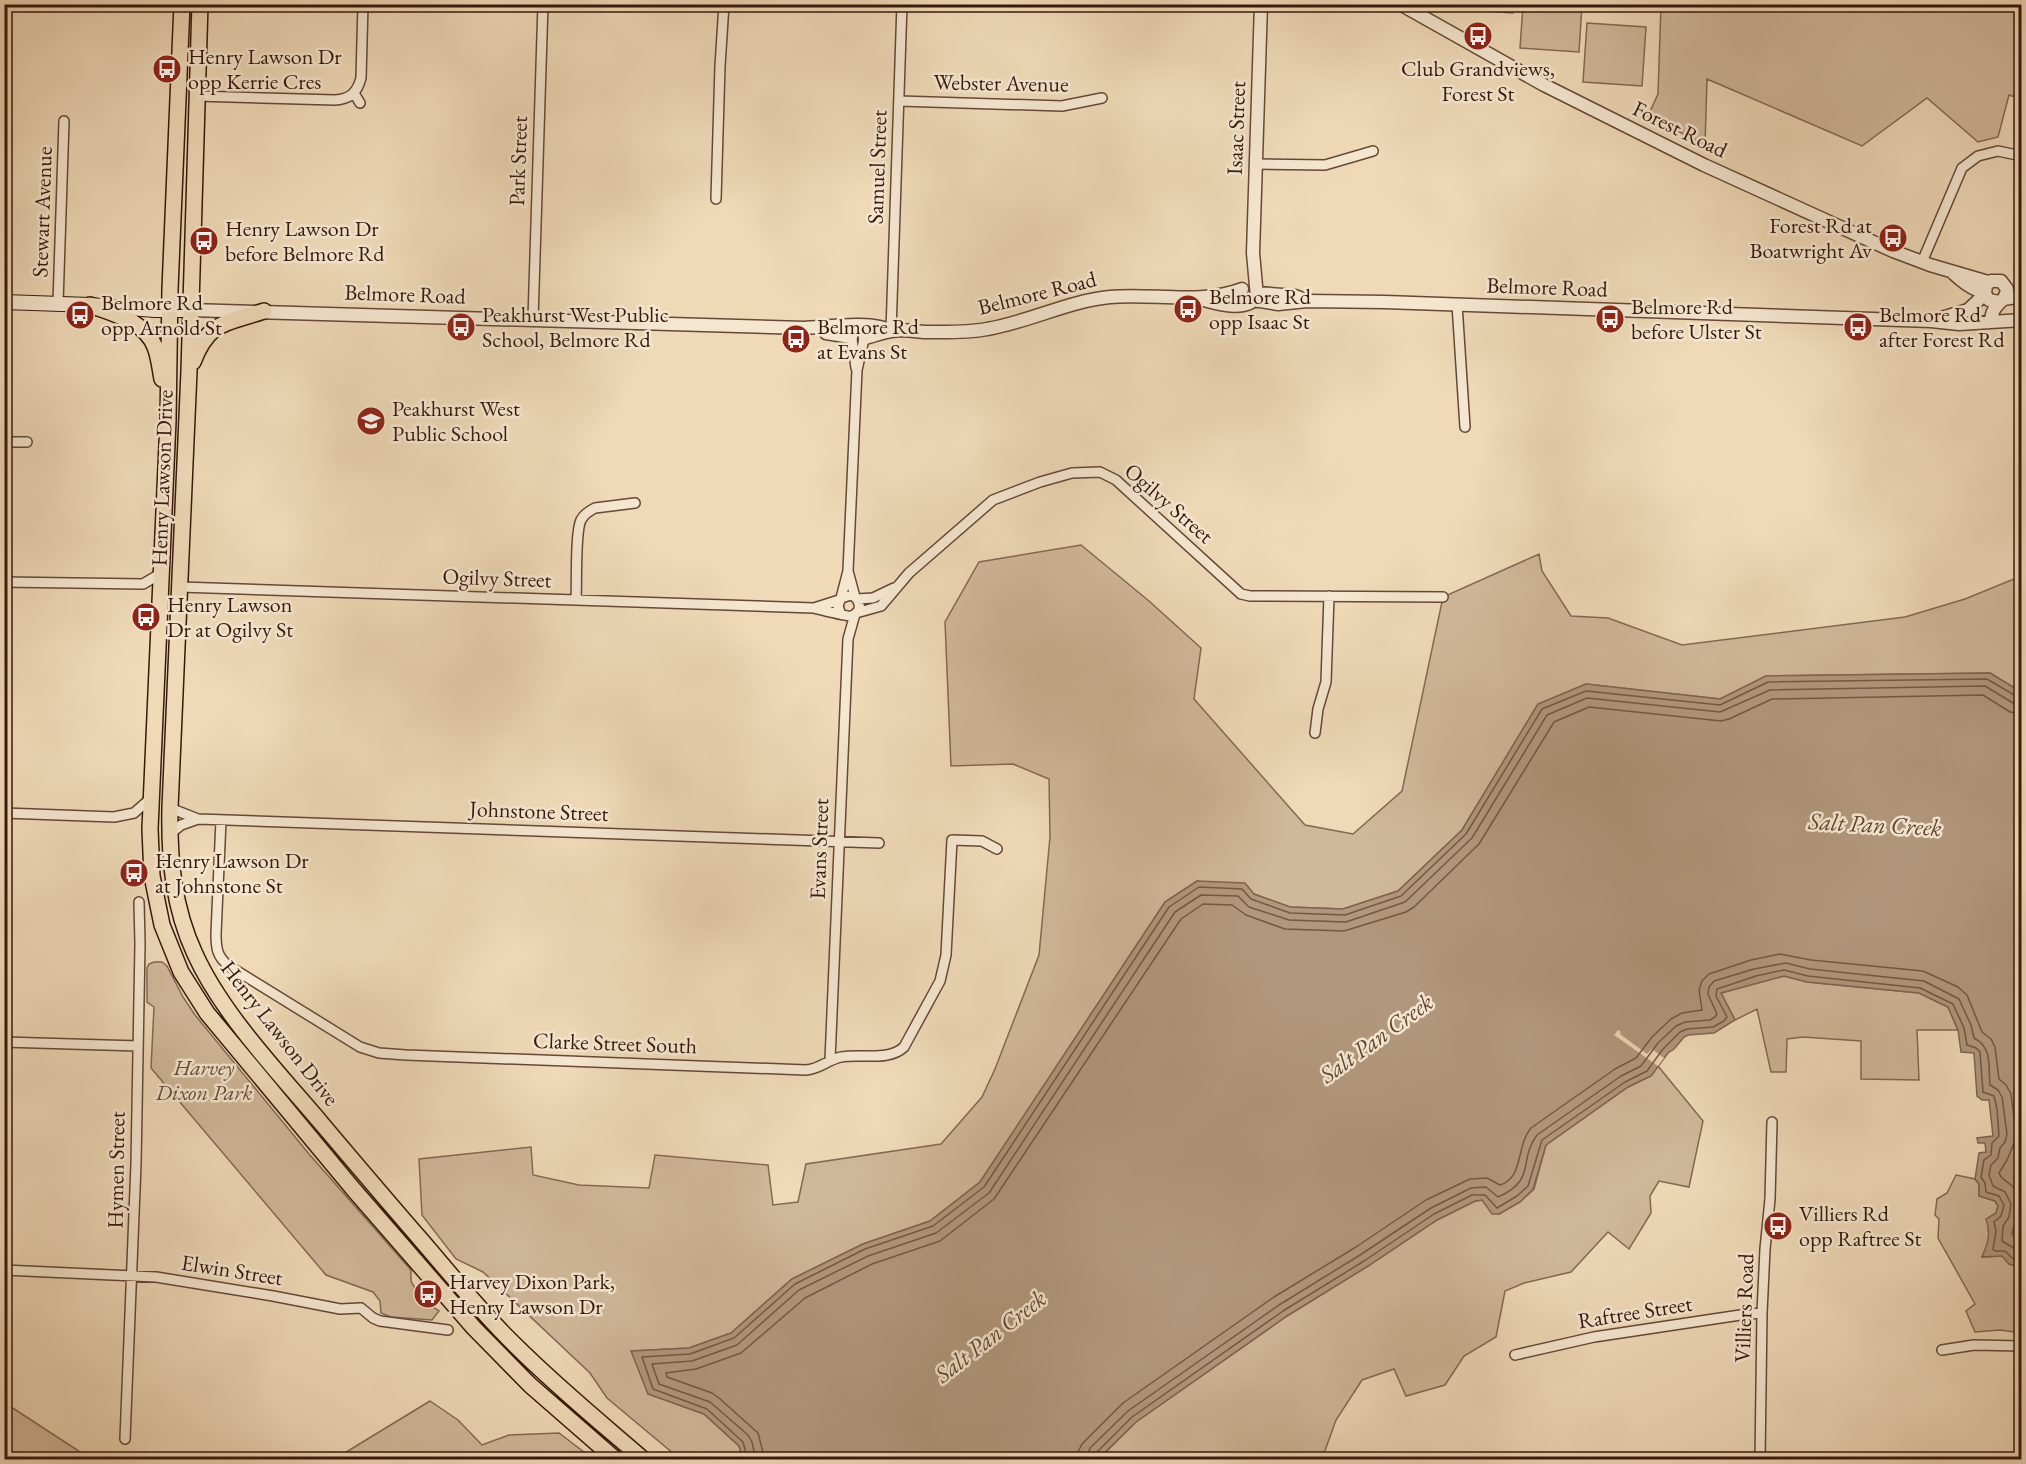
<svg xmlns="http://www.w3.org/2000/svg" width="2026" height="1464" font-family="'EB Garamond',serif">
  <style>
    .green { fill: #d0b89a; stroke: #846853; stroke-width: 1.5 }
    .water { fill: #b1977d; stroke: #816450; stroke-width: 1.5 }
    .pier { fill: #efd9b7 }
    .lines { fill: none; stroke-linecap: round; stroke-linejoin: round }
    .shore { stroke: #745844; stroke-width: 1.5 }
    .minor-casing { stroke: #664837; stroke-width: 12 }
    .tertiary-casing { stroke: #664837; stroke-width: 15 }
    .secondary-casing { stroke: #38180c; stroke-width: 16 }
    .primary-casing { stroke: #38180c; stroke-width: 18 }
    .minor { stroke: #f5e6d0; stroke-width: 9 }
    .tertiary { stroke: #f5e6d0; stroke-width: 12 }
    .secondary { stroke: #f5e6d0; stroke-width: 14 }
    .primary { stroke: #efd9b7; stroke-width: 15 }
    .labels { text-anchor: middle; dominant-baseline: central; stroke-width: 5; stroke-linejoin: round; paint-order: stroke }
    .poi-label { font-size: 22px; fill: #38180c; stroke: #f5e6d0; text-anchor: start }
    .street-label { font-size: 22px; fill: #38180c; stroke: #f5e6d0 }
    .park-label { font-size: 22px; font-style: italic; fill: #664837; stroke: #f5e6d0 }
    .water-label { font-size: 24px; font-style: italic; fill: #624434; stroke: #f5e6d0 }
  </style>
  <rect width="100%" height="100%" fill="#efd9b7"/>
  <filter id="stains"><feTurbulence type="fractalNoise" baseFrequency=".00333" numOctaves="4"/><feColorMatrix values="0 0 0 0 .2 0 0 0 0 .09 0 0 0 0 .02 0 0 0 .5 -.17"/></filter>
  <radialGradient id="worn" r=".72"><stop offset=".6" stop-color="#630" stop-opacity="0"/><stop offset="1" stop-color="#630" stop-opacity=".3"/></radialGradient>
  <path class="green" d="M1454 5H1513V13L1454 9Z
    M1523 5H1582L1579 52 1520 48Z
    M1661 5H2021V99L2009 95 1998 137 1978 142 1927 98 1862 146 1707 79 1705 145 1648 116 1658 94Z
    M1587 23 1646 27 1642 86 1583 82Z
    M1081 545 1149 601 1201 648 1194 699 1305 825 1353 834 1402 791 1443 597 1539 554 1542 571 1571 616 1608 618 1682 645 1905 617 1965 599 2021 576V692L1990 673 1766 676 1720 699 1586 684 1538 704 1462 830 1398 891 1343 909 1290 907 1254 894 1197 881 1165 902 980 1182 930 1221 863 1244 792 1279 731 1333 689 1348 632 1351 648 1394 704 1414 739 1446 743 1459H680L607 1398 590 1373 483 1272 456 1259 422 1215 419 1159 531 1147 533 1175 579 1185 649 1188 655 1155 768 1165 773 1205 798 1202 806 1164 941 1144 982 1097 995 1069 1039 955 1050 837 1049 779 1013 764 951 766 945 622 979 562Z
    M154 962H162L167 966 183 997 195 1015 309 1154 411 1270V1281L421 1299 439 1311 432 1320 391 1317 381 1313 380 1301 373 1292 326 1275 151 1068 154 1007 147 1002V968L149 964Z
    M1784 976 1807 982 1919 993 1948 1007 1958 1030H1917L1919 1080 1861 1079V1041L1803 1037 1787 1039 1786 1072H1771L1757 1009 1735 1020 1721 993Z
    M1658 1066 1703 1121 1689 1187 1659 1181 1650 1196 1651 1213 1629 1249 1608 1232 1571 1272 1524 1283 1505 1291 1496 1337 1464 1356 1445 1385 1406 1396 1394 1369 1362 1380 1336 1420 1322 1459 1098 1460 1136 1422 1287 1316 1368 1266 1437 1220 1475 1201 1482 1200 1499 1214 1520 1202 1534 1189 1546 1145 1628 1087 1651 1076Z
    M1956 1175 1975 1179 1979 1184V1196L1995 1201 1998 1206 1987 1246 1982 1257 2003 1256 2009 1264 2021 1267V1333L2000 1330 1975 1332 1966 1311 1975 1304 1938 1238 1939 1219 1935 1215 1937 1199 1947 1193Z
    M430 1401 458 1420 482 1445 509 1435 559 1433 593 1459 512 1460 488 1455 482 1460H333Z
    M5 1403 91 1459H5Z"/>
  <path class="water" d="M1990 673 2021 692V1267L2009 1264 2002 1256 1982 1257C1988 1243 1991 1233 1986 1219L1996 1213 1998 1206 1995 1201 1979 1196V1184L1975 1179 1979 1153 1986 1152 1985 1143H1978L1977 1138 1993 1136 1989 1100H1982L1977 1096 1974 1053 1961 1052 1958 1030 1948 1007 1919 993 1807 982 1784 976 1721 993 1735 1020 1714 1033 1688 1035 1684 1037 1674 1049 1668 1053 1651 1076 1628 1087 1546 1145 1533 1189 1520 1202 1499 1214H1492L1482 1200 1475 1201 1437 1220 1368 1266 1287 1316 1136 1422 1098 1459H743L739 1446 704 1414 648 1394 631 1351 689 1348 731 1333 792 1279 863 1244 930 1221 980 1182 1165 902 1197 881 1245 883 1254 894 1290 907 1343 909 1398 891 1462 830 1538 704 1586 684 1720 699 1766 676Z"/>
  <path class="pier" d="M1618 1030 1621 1032 1620 1034 1647 1054 1652 1049 1664 1058 1658 1066 1614 1035Z"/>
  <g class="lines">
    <path class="shore" d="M748 1460 743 1442 707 1409 653 1389 642 1357 690 1354 734 1338 795 1284 865 1249 933 1226 984 1187 1169 907 1199 887 1242 889 1251 899 1290 913 1345 915 1401 896 1466 834 1542 709 1586 691 1720 705 1768 682 1987 679 2016 696 2022 697
      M756 1460 752 1442 748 1435 710 1402 659 1384 652 1364 692 1361 737 1345 799 1290 868 1256 936 1233 989 1193 1175 912 1201 895 1238 896 1249 907 1289 920 1346 922 1405 902 1472 838 1547 715 1587 698 1720 712 1770 690 1985 686 2013 703 2022 705
      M765 1460 758 1433 719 1398 712 1393 667 1377 666 1373 696 1369 741 1353 805 1298 872 1264 940 1241 994 1199 1181 919 1203 904 1232 905 1246 915 1285 929 1344 931 1406 912 1414 907 1479 844 1554 722 1589 707 1721 721 1729 719 1772 699 1983 695 2010 712 2022 714
      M1077 1460 1078 1452 1082 1444 1123 1403 1274 1297 1356 1247 1426 1200 1470 1179 1487 1178 1500 1185C1524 1178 1516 1145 1531 1128L1615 1069 1636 1058 1652 1037 1671 1019 1682 1013 1702 1010 1699 990 1702 981 1709 974 1751 960 1780 954 1811 960 1923 971 1958 987 1967 995 1982 1032 1991 1039 1995 1047 1999 1079 2006 1085 2011 1094 2016 1134 2015 1141 2007 1160 1999 1173C2002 1181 2008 1181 2013 1187 2021 1196 2022 1209 2017 1221 2015 1226 2012 1228 2012 1234L2022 1244
      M1086 1460 1090 1448 1128 1411 1279 1305 1360 1255 1431 1208 1471 1188 1486 1187 1498 1197C1537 1180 1518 1160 1537 1135L1621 1076 1641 1066 1658 1043 1676 1026 1685 1022 1710 1020 1715 1017 1717 1014 1708 994 1709 987 1714 981 1754 969 1786 963 1810 969 1924 981 1959 999 1971 1025 1974 1038C1993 1048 1988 1066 1990 1085L1998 1090 2002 1097 2007 1134 2005 1142 2000 1148 1998 1158 1991 1165 1989 1175 1993 1186 2005 1192 2011 1204 2009 1217 2003 1226 2002 1241 2022 1253
      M1094 1460 1096 1453 1132 1417 1283 1311 1364 1261 1434 1214 1472 1195H1485L1497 1208 1517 1196 1528 1186 1542 1140 1625 1082 1647 1071 1663 1049 1680 1032 1687 1029 1713 1027 1724 1021 1727 1017 1716 996 1717 989 1756 976 1784 970 1808 976 1920 988 1953 1004 1964 1028 1967 1045 1976 1048 1980 1052 1983 1092 1994 1096 1997 1109 1999 1136 1992 1143 1991 1155 1984 1160 1981 1177 1985 1183 1986 1192 1999 1196 2004 1205 2001 1216 1994 1222 1996 1231 1993 1249 1995 1251H2005L2012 1258 2022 1261"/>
    <g class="minor-casing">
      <path id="minor" d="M354 93 360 103
        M197 96 335 100C350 99 357 93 361 78L363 4
        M899 101 1062 106 1102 98
        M1256 164 1325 165 1373 151
        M716 199 720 66 724 4
        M1922 262 1962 168 1978 156 1998 151 2022 156
        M58 303 64 121
        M1457 304 1465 427
        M533 319 543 4
        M891 331 902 4
        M852 339 856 368
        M4 442H27
        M848 571 855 597
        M4 582 143 584 160 574
        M180 587 814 608C819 609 848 617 851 616 864 613 860 598 851 595L841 598 838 606 840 612
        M841 598 848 571 857 370 864 339
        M857 599 873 598 894 588
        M576 600C577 584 575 532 581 520 584 514 589 511 595 508L635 503
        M814 608 839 600
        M856 613 881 606 909 573 993 500 1040 482 1072 473 1100 472 1116 480 1241 594 1250 596 1443 597
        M1315 733 1318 709 1326 682 1329 596
        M170 808 198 819 879 843
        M4 813 114 817 134 813 151 798
        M221 820 216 934C216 948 217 957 229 966L360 1047 379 1053 406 1055 806 1070C820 1069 827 1060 841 1057 861 1053 888 1062 904 1047L940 981 946 955 952 840 982 841 997 849
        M170 834 181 825 198 819
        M4 1042 138 1046
        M830 1060 848 639 855 614
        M4 1270 156 1277 273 1296 330 1307 340 1309 361 1308 373 1318 380 1321 448 1330
        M1942 1350 1974 1345 2022 1346
        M1515 1355 1594 1337 1747 1314 1762 1313
        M125 1439 136 1164 140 944 139 902
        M1760 1460 1762 1313 1765 1249 1770 1199 1772 1122"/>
    </g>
    <g class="tertiary-casing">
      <path id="tertiary" d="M1400 4 1544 85 1704 165 1893 251 1930 265 1988 282
        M1953 273C1962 281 1972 290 1984 292
        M1258 293 1295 296 1300 298
        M1200 299C1216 303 1245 313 1257 297L1253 253 1261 4
        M2004 299 2022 296
        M1254 300 1278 304 1307 301 1385 302 1931 321 1959 324 2022 320
        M190 310 804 328C827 327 873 320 891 331
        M1935 320 1968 310 1985 294
        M1991 321C1992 302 2006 304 2007 289L2001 281H1991L1986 285 1985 294 1989 300 1999 302
        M826 333 851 337
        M865 338C873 336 884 332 892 331 901 329 914 331 924 332 945 332 966 333 987 329 1029 322 1068 301 1110 297 1153 293 1200 305 1242 289"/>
    </g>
    <g class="secondary-casing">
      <path id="secondary" d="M4 302 90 305 155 310H190"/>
    </g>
    <g class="primary-casing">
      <path id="primary" d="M182 4 170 289 168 421 150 829 152 876 162 925 181 972 207 1013 354 1190 474 1328 530 1385 616 1460
        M200 4 189 371 170 808C169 858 173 907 195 954 222 1014 279 1073 322 1124 355 1163 388 1202 422 1241 452 1276 482 1313 515 1345 556 1386 600 1422 644 1460
        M90 305C114 314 145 321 155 347 159 357 160 369 162 379
        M193 362C209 320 226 324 264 311"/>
    </g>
    <use href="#minor" class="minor"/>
    <use href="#tertiary" class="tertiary"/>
    <use href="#secondary" class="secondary"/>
    <use href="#primary" class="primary"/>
  </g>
  <defs>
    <g id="bus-disc" transform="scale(1.5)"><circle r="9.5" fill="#8f2418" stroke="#f5e6d0"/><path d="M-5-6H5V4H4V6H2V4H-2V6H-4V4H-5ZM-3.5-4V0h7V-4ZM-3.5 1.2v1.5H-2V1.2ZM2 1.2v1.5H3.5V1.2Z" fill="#fff"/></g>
    <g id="school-disc" transform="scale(1.5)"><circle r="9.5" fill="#8f2418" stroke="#f5e6d0"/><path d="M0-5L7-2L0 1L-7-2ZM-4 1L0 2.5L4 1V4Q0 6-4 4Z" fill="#fff"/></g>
  </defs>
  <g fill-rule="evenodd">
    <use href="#bus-disc" x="1478" y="36"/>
    <use href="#bus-disc" x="167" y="69"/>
    <use href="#bus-disc" x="1893" y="238"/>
    <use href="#bus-disc" x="204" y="241"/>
    <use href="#bus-disc" x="1188" y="309"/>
    <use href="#bus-disc" x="80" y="315"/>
    <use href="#bus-disc" x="1610" y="319"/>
    <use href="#bus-disc" x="461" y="327"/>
    <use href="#bus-disc" x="1858" y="327"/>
    <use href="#bus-disc" x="796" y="339"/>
    <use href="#school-disc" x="371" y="421"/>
    <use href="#bus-disc" x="146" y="617"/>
    <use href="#bus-disc" x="134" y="873"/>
    <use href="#bus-disc" x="1778" y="1226"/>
    <use href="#bus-disc" x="428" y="1294"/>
  </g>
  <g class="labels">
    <g class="poi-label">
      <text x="188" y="56">Henry Lawson Dr<tspan x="188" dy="25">opp Kerrie Cres</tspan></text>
      <text x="1478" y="68" text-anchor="middle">Club Grandviews,<tspan x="1478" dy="25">Forest St</tspan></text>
      <text x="1872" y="225" text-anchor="end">Forest Rd at<tspan x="1872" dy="25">Boatwright Av</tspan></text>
      <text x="225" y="228">Henry Lawson Dr<tspan x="225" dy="25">before Belmore Rd</tspan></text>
      <text x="1209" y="296">Belmore Rd<tspan x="1209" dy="25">opp Isaac St</tspan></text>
      <text x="101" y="302">Belmore Rd<tspan x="101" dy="25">opp Arnold St</tspan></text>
      <text x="1631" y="306">Belmore Rd<tspan x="1631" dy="25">before Ulster St</tspan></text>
      <text x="482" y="314">Peakhurst West Public<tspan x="482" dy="25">School, Belmore Rd</tspan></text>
      <text x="1879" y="314">Belmore Rd<tspan x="1879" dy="25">after Forest Rd</tspan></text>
      <text x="817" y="326">Belmore Rd<tspan x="817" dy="25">at Evans St</tspan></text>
      <text x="392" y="408">Peakhurst West<tspan x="392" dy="25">Public School</tspan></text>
      <text x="167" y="604">Henry Lawson<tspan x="167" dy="25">Dr at Ogilvy St</tspan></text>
      <text x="155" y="860">Henry Lawson Dr<tspan x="155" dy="25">at Johnstone St</tspan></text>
      <text x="1799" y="1213">Villiers Rd<tspan x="1799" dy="25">opp Raftree St</tspan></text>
      <text x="449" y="1281">Harvey Dixon Park,<tspan x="449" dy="25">Henry Lawson Dr</tspan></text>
    </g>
    <g class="street-label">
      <text transform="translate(1001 83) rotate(1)">Webster Avenue</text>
      <text transform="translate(1236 128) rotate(-88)">Isaac Street</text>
      <text transform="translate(1680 129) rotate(26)">Forest Road</text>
      <text transform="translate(518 161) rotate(-88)">Park Street</text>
      <text transform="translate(877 167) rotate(-88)">Samuel Street</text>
      <text transform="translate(42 212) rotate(-88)">Stewart Avenue</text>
      <text transform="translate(1547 287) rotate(2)">Belmore Road</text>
      <text transform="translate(1037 293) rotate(-14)">Belmore Road</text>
      <text transform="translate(405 294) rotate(2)">Belmore Road</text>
      <text transform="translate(162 478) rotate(-88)">Henry Lawson Drive</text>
      <text transform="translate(1169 503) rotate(41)">Ogilvy Street</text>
      <text transform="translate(497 578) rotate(2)">Ogilvy Street</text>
      <text transform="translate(539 811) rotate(2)">Johnstone Street</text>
      <text transform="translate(819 849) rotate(-88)">Evans Street</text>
      <text transform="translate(280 1033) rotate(52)">Henry Lawson Drive</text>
      <text transform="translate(615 1043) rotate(2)">Clarke Street South</text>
      <text transform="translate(116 1170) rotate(-89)">Hymen Street</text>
      <text transform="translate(232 1270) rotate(9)">Elwin Street</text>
      <text transform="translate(1744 1308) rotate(-88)">Villiers Road</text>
      <text transform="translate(1635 1312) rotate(-9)">Raftree Street</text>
    </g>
    <g class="park-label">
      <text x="204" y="1067">Harvey<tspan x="204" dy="25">Dixon Park</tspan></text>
    </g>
    <g class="water-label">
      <text transform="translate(1875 824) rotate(3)">Salt Pan Creek</text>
      <text transform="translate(1376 1038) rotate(-36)">Salt Pan Creek</text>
      <text transform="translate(990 1336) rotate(-38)">Salt Pan Creek</text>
    </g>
  </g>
  <rect width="2026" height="1464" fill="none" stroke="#efd9b7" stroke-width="24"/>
  <rect x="6" y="6" width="2014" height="1452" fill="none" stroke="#38180c" stroke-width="3"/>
  <rect x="12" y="12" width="2002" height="1440" fill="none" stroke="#38180c" stroke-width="1.5"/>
  <rect width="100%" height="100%" filter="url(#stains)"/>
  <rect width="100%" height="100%" fill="url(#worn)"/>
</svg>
